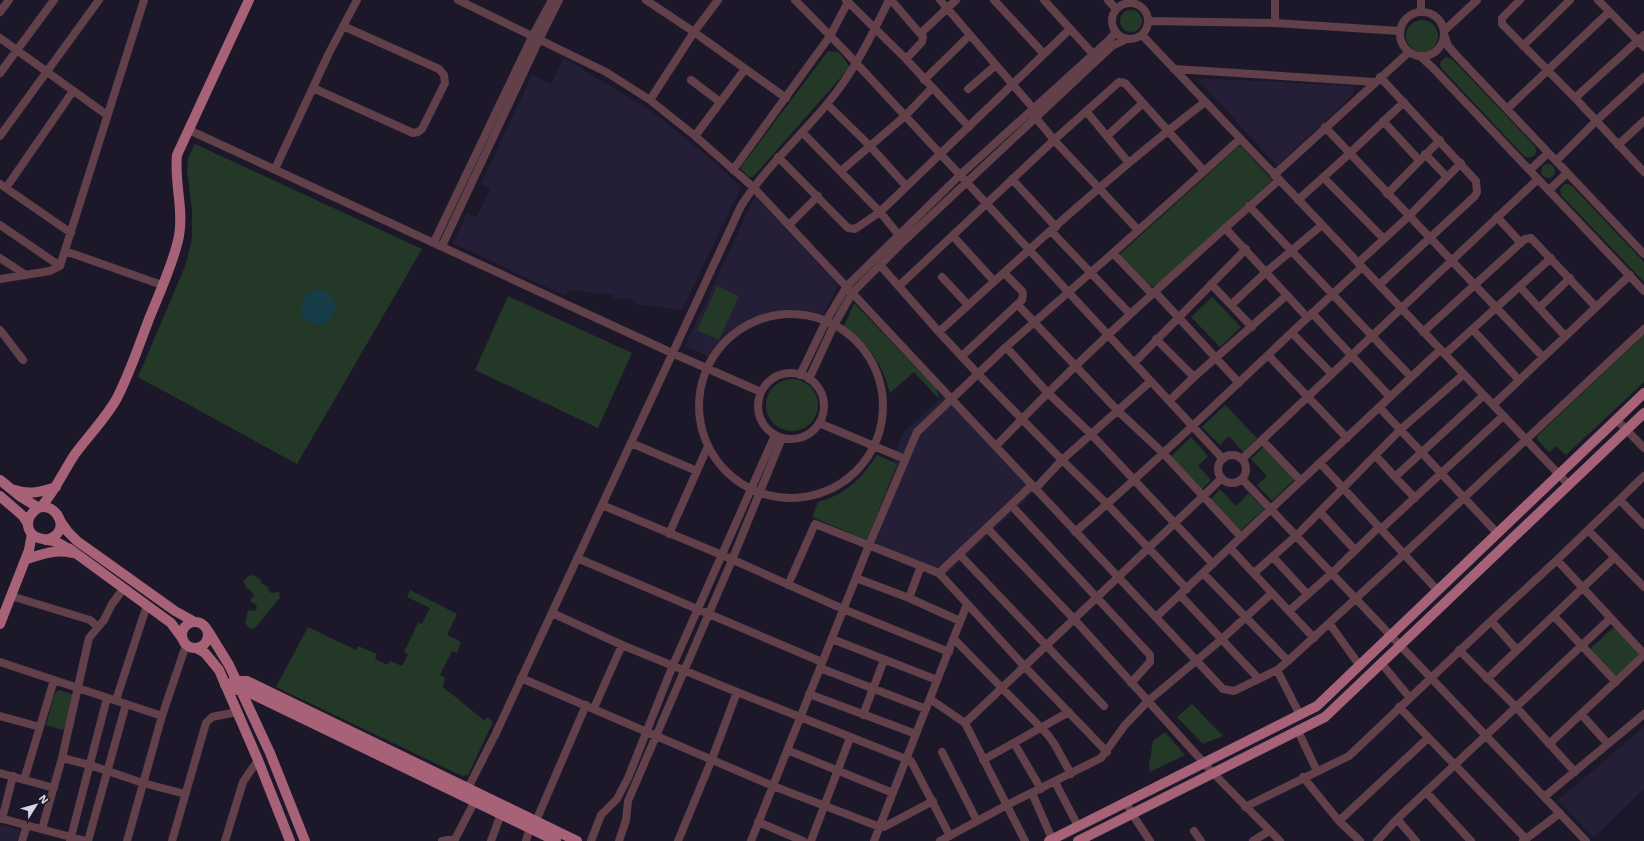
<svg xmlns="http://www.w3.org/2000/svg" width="1644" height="841" font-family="'Work Sans',sans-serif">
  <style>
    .built { fill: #241e36 }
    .green { fill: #243827 }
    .water { fill: #153c47 }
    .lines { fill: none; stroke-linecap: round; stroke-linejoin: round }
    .minor { stroke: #614049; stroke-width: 8 }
    .major { stroke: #a76277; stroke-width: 10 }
  </style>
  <rect width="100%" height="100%" fill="#1c182a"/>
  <path class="built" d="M564 58 650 110 710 158 741 187 682 310 636 304 635 300 612 298 613 295 568 290 565 296 453 243 467 213 477 217 490 189 481 184 532 75 551 84Z
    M1202 78 1353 86V95L1277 166 1199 81Z
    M755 196 838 285 823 315 811 312 788 311 758 316 736 327 726 335 709 357 685 346Z
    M949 391 1038 488 941 580 858 545 903 433Z
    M1644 727V789L1593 838 1558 800Z
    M0 825 20 830 17 841H0Z"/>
  <path class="green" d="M1120 21a11 11 0 1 1 22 0a11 11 0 1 1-22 0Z
    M1406 36a16 16 0 1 1 32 0a16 16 0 1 1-32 0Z
    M828 51 839 52 850 67 753 177H749L741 169V167Z
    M1446 57 1453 60 1535 146 1536 152 1534 156 1528 158 1524 156 1442 69 1440 65 1441 61Z
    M195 144 422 249 297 464 138 377 186 264 192 238V210L187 169 188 158Z
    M1241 146 1272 180 1159 284 1153 287 1148 285 1119 255 1238 147Z
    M1541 171a7 7 0 1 1 14 0a7 7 0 1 1-14 0Z
    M1564 184H1568L1572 186 1644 262V282L1561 195 1560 189Z
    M717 286 739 296 719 340 697 330Z
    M508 296 632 353 598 428 475 370Z
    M1212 297 1241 327 1220 347 1191 317Z
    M854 303 936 388 940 400 914 372 890 393C881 361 870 346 844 326Z
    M1644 335V382L1566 455 1556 446 1549 452 1537 439V436Z
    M766 405a26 26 0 1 1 52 0a26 26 0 1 1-52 0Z
    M1225 405 1257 438 1243 452 1229 436 1220 445 1202 427Z
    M1191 437 1208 456 1198 466 1211 480 1201 490 1170 458Z
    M1264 446 1295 479 1272 501 1257 485 1267 476 1251 459Z
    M877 455 897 464 867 540 812 517 818 502C847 494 861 479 877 455Z
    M1220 489 1236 506 1249 493 1264 509 1240 531 1210 500Z
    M252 575 260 579 262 584 268 587 269 591 271 593 279 592 280 598 255 628 251 629 248 627 245 622 248 611 251 610 254 611 257 609 256 604 251 602V599L255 595 247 588 243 582 248 576Z
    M410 590 457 614 447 635 461 642 457 653 452 651 440 675 445 678 443 687 485 721 487 717 493 722 468 775 462 776 276 687 308 627 356 650 358 646 377 654 375 659 387 665 390 661 402 666 408 654 404 652 418 623 422 624 430 608 407 597Z
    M1614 627 1639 654 1615 676 1590 649Z
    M59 690 72 694 73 700 64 730 46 725 55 693Z
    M1192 704 1223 736 1203 744 1177 717Z
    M1165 732 1185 755 1150 772 1149 766 1153 741Z"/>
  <path class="water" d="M301 307a17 17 0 1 1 34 0a17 17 0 1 1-34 0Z"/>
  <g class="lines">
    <path class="minor" d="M458 0 606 72 650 100 695 136 753 187 1223 689 1234 691 1277 670 1288 661 1404 554 1644 329
      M646 0 694 32 786 98
      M795 0 845 51 1223 459
      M846 0 906 59 969 127
      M891 0 923 37 922 42 906 59
      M940 0 1033 108 1036 118 1054 140 1138 230
      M994 0 1044 54
      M1044 0 1093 54
      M1108 0 1116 9
      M1520 0 1502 18V24L1575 98 1644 172
      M1598 0 1644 47
      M1112 21a18 18 0 1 1 36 0a18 18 0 1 1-36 0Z
      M1421 11V0
      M1400 34a22 22 0 1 1 44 0a22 22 0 1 1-44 0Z
      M0 12 9 0
      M1148 21 1275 23 1400 31
      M1275 23V0
      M1445 30 1477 0
      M921 33 956 0
      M1142 35 1569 485
      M1445 37 1448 46 1455 54 1644 254
      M0 38 107 115
      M1523 46 1570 0
      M1420 56 1432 67 1644 291
      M1174 69 1375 82
      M0 73 54 0
      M691 80 720 102
      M924 80 970 35
      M313 88 413 133 418 132 422 129 445 83 444 75 439 69 343 26
      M968 89 996 65
      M1575 98 1644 35
      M650 100 694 32 718 0
      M827 104 870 146 906 186
      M1507 109 1609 12
      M1086 111 1129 163
      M1383 121 1419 160
      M1325 127 1543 357
      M189 130 672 353 761 392
      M802 132 880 212 902 239
      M0 136 99 0
      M695 136 745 69
      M1107 136 1143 103
      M1618 145 1644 121
      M1425 154 1447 177
      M778 157 848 228 855 229 880 212 1070 29
      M1556 161 1596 121 1644 77
      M275 169 329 53 357 0
      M733 170 830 36 848 2
      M1530 170 1548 153
      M841 171 905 116 932 88
      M1274 175 1409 52
      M1323 177 1384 239
      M1012 179 1056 227
      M0 184 71 233
      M6 188 73 91
      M1549 190 1567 173
      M1387 194 1440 140
      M1298 200 1349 154 1404 102
      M1249 206 1411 377
      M1497 217 1521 243
      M0 225 60 266
      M789 225 818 196
      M1225 228 1307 317
      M1051 231 1130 314
      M953 236 994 281
      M434 242 532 37 552 0
      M442 246 539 40 559 0
      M65 251 162 285
      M1113 253 1152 294
      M0 258 26 275
      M1358 263 1409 216 1461 163
      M880 265 939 332 978 374 1062 460 1107 504 1187 589
      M942 277 968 305
      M0 279 50 271 60 266 144 0
      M1211 284 1252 327
      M1379 285 1475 196 1477 192 1476 181 1380 77
      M899 286 1054 140 1119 82 1125 83 1204 171
      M1520 287 1565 336
      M1155 292 1239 383
      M1018 305 1118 411 1163 453 1241 537
      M1231 305 1266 272 1322 225
      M1539 308 1570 278
      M1312 313 1390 397
      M699 406a92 92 0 1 1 184 0a92 92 0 1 1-184 0Z
      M0 330 23 360
      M1473 330 1519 380
      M939 332C1025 253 1112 173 1205 102
      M1423 332 1525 239 1531 238 1596 307
      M1292 333 1332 374
      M1156 339 1194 377
      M1006 347 1047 392 1091 434 1213 564
      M1445 354 1551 258
      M1268 355 1347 438
      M962 356 1022 300 1023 294 1022 291 1004 273
      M1134 363 1246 249
      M758 406a33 33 0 1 1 66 0a33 33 0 1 1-66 0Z
      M800 375 826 321 847 286 959 176 1109 40 1116 32
      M809 379 834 325 853 292 904 241 1112 46 1127 39
      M1169 401 1194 377 1287 295
      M1493 405 1630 275
      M1379 407 1498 534
      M1616 419 1644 448
      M819 423 905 459
      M1262 440 1301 481
      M631 443 697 471
      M996 446C1085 352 1183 266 1279 180
      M1375 455 1395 477 1484 395
      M1218 469a14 14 0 1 1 28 0a14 14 0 1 1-28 0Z
      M1242 459 1538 179
      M1320 463 1438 591
      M1395 477 1415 498
      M1242 479 1586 841
      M1035 489 1062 460 1151 381
      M1620 500 1644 525
      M602 505 722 555 843 609 949 652
      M1011 505 1150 655V662L1131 683
      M1320 512 1355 550
      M987 528 1074 619 1213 773 1280 841
      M1381 529 1503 416
      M1588 530 1644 587
      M1075 532C1174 447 1266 355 1362 267
      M669 534 708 446
      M1230 548 1314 638
      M959 554 1104 706
      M1273 557 1307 594
      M577 558 822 662
      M1557 560 1644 654
      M939 573 1032 485
      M1203 573 1288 661
      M1254 573 1297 535 1400 430 1464 374
      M856 578 909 598 960 621
      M788 585 815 524 939 573 1024 666 1107 752
      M1180 595 1259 679
      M11 596 90 620 98 627
      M909 598 921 566
      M1289 611 1332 573 1379 527
      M552 613 622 645 737 692 911 761 950 836
      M1554 616 1616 682
      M1156 617 1440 350
      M1491 621 1517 650
      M1329 623 1360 666
      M832 639 937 680
      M954 639 1048 735 1055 745 1071 774
      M1459 650 1517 708 1575 772
      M0 662 162 716
      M1382 664 1410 698
      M820 668 926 709
      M1277 670 1300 715
      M521 678 773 786 880 827H884L933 801
      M1487 679 1615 557
      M809 694 916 734
      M930 699 965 723 1025 841
      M116 700 147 605
      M1399 707 1526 839
      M594 708 622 645
      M1581 714 1608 744
      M863 715 884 660
      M0 716 40 727
      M965 723 1222 478
      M1298 731 1317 771
      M1014 743 1041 789
      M1549 744 1644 655
      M787 750 893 793
      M942 752 977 821
      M62 758 90 765 143 783 185 794
      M983 760 1069 712
      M0 773 54 788
      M1303 777 1339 821 1360 841
      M24 780 54 680
      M1055 782 1078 826
      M466 792 496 733 741 206C765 168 798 139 827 104 854 72 871 37 889 0
      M1426 792 1471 841
      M1032 793 1053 841
      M1544 797 1644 714
      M1126 802 1132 814 1150 841
      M1245 807 1349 756 1491 621 1557 560 1644 476
      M0 818 86 841
      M2 819 13 776
      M1397 819 1416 841
      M536 821 586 705
      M1339 821 1428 738
      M758 822 803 841
      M42 829 62 758 89 638 104 620 112 604 124 588
      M1194 831 1201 841
      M22 841 27 825
      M70 841 107 698
      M88 841 126 704
      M127 841 162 716 186 645
      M172 841 206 723 212 717 237 712
      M225 841 243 782 258 760
      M442 841 455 839
      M454 841 477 797
      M491 841 501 814
      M526 841 530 828
      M591 841 601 815 617 799 628 778 673 665 775 435
      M619 841 626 820 628 801 732 560 782 438
      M678 841 712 759 737 692
      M751 841 869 545 917 432 1006 347 1113 253 1240 139
      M811 841 850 738
      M874 841 967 604
      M940 841 1007 805 1101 758 1125 725 1148 701 1222 639 1272 593
      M1253 841 1269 831
      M1377 841 1397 819 1611 618
      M1523 841 1560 813"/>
    <path class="major" d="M0 480 21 497 39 508
      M15 490C29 495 42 492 56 487
      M0 496 23 516 28 524
      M41 507C55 491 63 472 75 454 89 435 106 418 117 398 130 373 139 345 149 319 159 294 174 262 179 236 184 209 174 182 177 155L249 0
      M61 522 68 532 77 541 175 611 193 621
      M46 540C80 530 46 490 31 515 28 518 28 522 28 526 31 541 45 538 56 542 61 544 65 547 70 549L171 623 182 638
      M27 559C42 554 56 549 72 553
      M182 635a13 13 0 1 1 26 0a13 13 0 1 1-26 0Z
      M0 624 29 550 32 534
      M208 631 229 665 270 753 305 841
      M196 648 205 653 219 670 258 760 290 841
      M225 685 237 681H247L577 841
      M228 691 240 689 246 691 556 841
      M1049 841 1317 706 1644 393
      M1078 841 1325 717 1644 413"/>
  </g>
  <g transform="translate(36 805) rotate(53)" stroke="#1c182a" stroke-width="3" paint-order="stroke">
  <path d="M0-3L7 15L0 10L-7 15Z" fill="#d9d6e3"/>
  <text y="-6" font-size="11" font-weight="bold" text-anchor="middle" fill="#d9d6e3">N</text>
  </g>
</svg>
